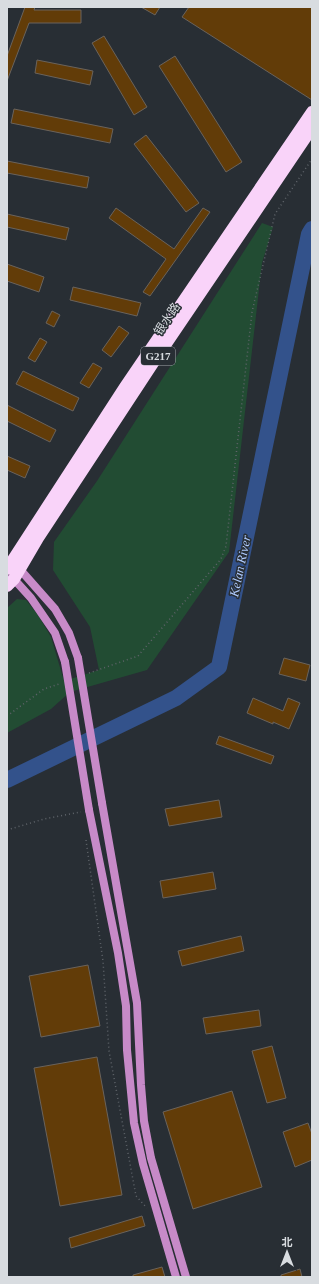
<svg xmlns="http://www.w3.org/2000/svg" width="319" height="1284" font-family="'Times New Roman','Noto Sans SC',serif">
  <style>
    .green { fill: #224c33 }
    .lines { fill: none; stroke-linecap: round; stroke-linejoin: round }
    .river { stroke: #33528b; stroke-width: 16 }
    .building { fill: #623c08; stroke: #6a635c }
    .path { stroke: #5f646a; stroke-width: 1.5; stroke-dasharray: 1 3; stroke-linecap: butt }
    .secondary { stroke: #c78ac8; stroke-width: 8 }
    .highway { stroke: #f9d3f9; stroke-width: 12 }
    .secondary-bridge { stroke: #c78ac8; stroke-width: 8 }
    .labels { text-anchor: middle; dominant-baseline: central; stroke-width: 3; stroke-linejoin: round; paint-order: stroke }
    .shield { fill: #282e34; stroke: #a3a8ac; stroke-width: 1 }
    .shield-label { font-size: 11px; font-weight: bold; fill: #d8dce0 }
    .street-label { font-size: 12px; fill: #d8dce0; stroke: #282e34 }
    .water-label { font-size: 13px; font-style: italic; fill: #aecafe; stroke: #282e34 }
  </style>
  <rect width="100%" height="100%" fill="#282e34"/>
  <path class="green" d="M262 223 273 227 262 263 229 552 147 670 70 692 51 709 7 733V608L17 599 26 600 38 615 51 637 64 681 99 670 90 627 53 570 54 542 97 481Z"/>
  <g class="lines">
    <path class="river" d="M7 780 176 698 219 667 309 234 312 229"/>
  </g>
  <path class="building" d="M25 7H35L34 10H81V23H29L7 81V56Z
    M141 7H160L155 15Z
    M189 7H312V100L182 17Z
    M104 36 147 107 134 115 92 43Z
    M175 56 242 162 226 172 159 66Z
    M37 60 93 71 90 85 35 73Z
    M14 109 113 129 110 143 11 123Z
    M146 135 199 203 186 212 134 144Z
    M7 161 89 177 87 188 7 173Z
    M116 208 174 249 203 208 210 212 150 296 143 292 166 259 109 218Z
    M7 214 69 228 66 240 7 227Z
    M7 264 44 277 39 292 7 281Z
    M73 287 141 303 137 316 70 300Z
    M52 311 60 315 54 327 46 323Z
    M119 326 129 333 111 357 102 350Z
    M40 338 47 342 35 362 28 358Z
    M93 363 102 368 89 388 80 383Z
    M23 371 79 398 73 411 16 384Z
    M7 405 56 430 50 442 7 421Z
    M7 456 30 466 25 478 7 470Z
    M284 658 310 665 306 681 279 674Z
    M253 698 283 711 288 698 300 703 289 729 273 722V724L247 713Z
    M219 736 274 756 271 764 216 744Z
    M219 800 222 817 169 826 165 809Z
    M213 872 216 889 163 898 160 881Z
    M241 936 244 951 182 966 178 951Z
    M88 965 100 1026 41 1037 29 976Z
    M259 1010 261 1026 206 1034 203 1018Z
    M272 1046 286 1098 267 1103 252 1051Z
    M97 1057 122 1195 60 1206 34 1068Z
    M232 1091 262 1187 193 1209 163 1112Z
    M308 1123 312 1134V1160L295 1167 283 1132Z
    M142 1216 145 1226 71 1248 69 1238Z
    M162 1267 165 1277H133V1275Z
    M300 1269 302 1277H281V1275Z"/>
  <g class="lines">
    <path class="path" d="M89 673 138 656 221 559 226 546 252 312 275 214 312 159
      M7 716 44 689 59 684
      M7 830 44 819 81 812
      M86 840 103 961 109 1051 136 1196 147 1208"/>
    <path class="secondary" d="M17 566 55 609 69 633 78 658
      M12 577 31 598 55 633 65 662
      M102 803 137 1003 141 1085 144 1121 151 1158 186 1277
      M89 810 118 953 126 1006 127 1050 134 1123 143 1164 176 1277"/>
    <path class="highway" d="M7 569 125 387 312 112
      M7 586 14 579 38 538 153 363 312 128"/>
    <path class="secondary-bridge" d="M78 658 102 803
      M65 662 89 810"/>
  </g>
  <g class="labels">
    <rect class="shield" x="141" y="347" width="34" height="18" rx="3"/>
    <g class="shield-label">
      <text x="158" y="356">G217</text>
    </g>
    <g class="street-label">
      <text transform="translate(167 319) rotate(-56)">银水路</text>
    </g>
    <g class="water-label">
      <text transform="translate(240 566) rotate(-78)">Kelan River</text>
    </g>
  </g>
  <rect width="319" height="1284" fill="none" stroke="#d8dce0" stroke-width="16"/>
  <g transform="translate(287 1252)" stroke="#282e34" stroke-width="3" paint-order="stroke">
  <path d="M0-3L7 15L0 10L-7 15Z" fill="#d8dce0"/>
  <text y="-6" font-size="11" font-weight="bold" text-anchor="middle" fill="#d8dce0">北</text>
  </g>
</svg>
